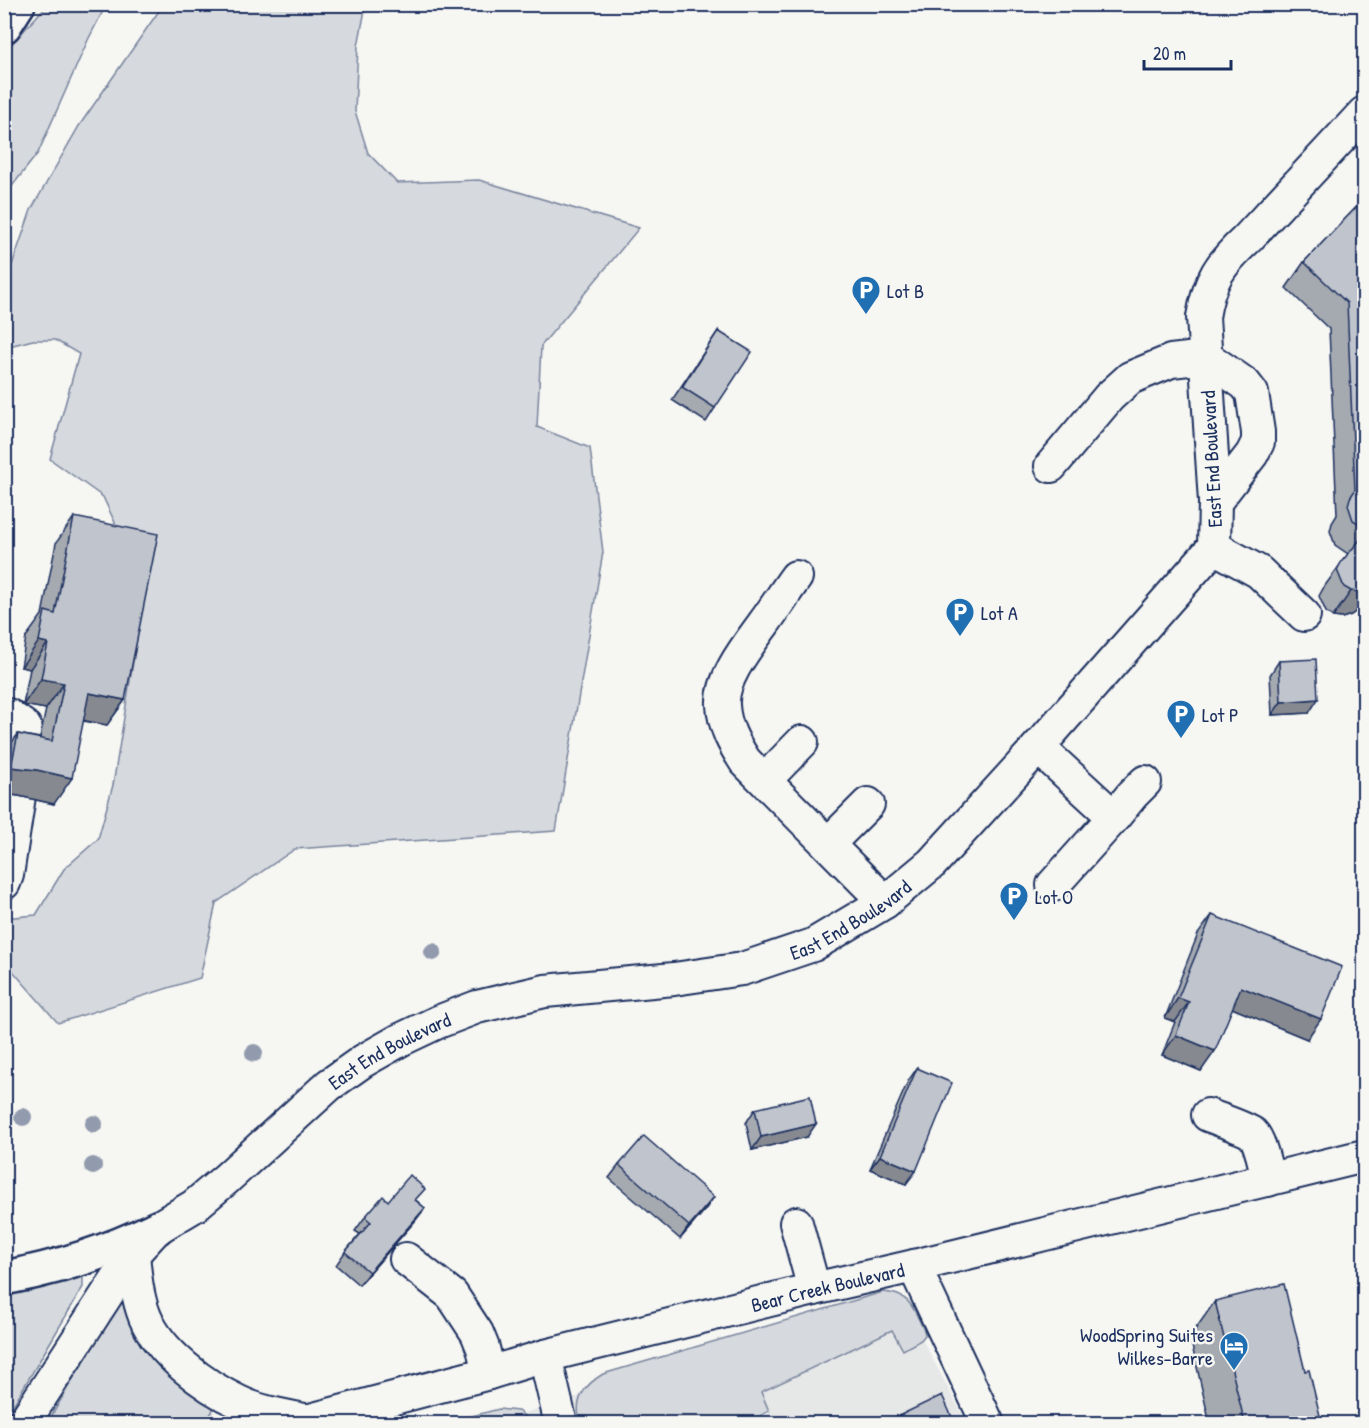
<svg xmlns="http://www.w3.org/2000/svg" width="1369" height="1428" font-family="'Patrick Hand',sans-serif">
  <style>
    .built { fill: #e6e7e7 }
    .green { fill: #d6d9dd; stroke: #78849e; stroke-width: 1.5 }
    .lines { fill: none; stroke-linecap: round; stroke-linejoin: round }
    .minor-casing { stroke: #1b2f5e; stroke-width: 36 }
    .major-casing { stroke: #1b2f5e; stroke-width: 38 }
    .minor { stroke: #f6f6f2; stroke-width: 32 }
    .major { stroke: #f6f6f2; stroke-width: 33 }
    .tree { fill: #929bae }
    .wall { fill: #a5a9b0; stroke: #1b2f5e; stroke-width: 1.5 }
    .shaded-wall { fill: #868990; stroke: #1b2f5e; stroke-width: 1.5 }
    .building { fill: #c0c4cd; stroke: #1b2f5e; stroke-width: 1.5 }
    .labels { text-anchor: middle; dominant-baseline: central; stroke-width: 5; stroke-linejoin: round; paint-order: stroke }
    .poi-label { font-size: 20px; fill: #1b2f5e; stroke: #f6f6f2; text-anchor: start }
    .street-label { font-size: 20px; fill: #1b2f5e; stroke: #f6f6f2 }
  </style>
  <rect width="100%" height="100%" fill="#f6f6f2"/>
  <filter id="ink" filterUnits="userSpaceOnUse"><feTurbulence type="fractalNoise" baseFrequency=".0167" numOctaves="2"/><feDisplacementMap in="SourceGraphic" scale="12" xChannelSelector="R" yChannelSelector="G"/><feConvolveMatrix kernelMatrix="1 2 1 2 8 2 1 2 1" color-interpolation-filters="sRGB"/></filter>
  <g filter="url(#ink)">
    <path class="built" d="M875 1308 910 1317 967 1423 487 1424Z"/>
    <path class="green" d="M47 5H106L88 40 38 153 5 195V61L9 47Z
      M163 5H366L358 46 355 111 368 153 397 183 479 180 639 228 541 346 537 427 590 448 603 552 556 831 295 849 216 903 200 978 58 1023 5 962 4 918 36 915 64 869 98 839 113 785 151 552 125 544 103 497 50 459 79 354 55 340H33L5 347V298L10 271 31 210 79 126Z
      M80 1271 83 1279V1287L5 1419V1283Z
      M883 1292C911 1294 913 1308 924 1330L925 1335 921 1340 903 1350 892 1330 761 1392 769 1411 747 1423H580C574 1400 583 1386 603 1374Z
      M120 1301 122 1302 140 1335 211 1401C214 1407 214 1411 209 1416L177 1423 47 1424 116 1304Z
      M499 1409 518 1411 533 1423H445Z"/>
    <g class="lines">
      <g class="minor-casing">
        <g id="minor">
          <path d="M1051 466 1109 397 1130 378 1171 361 1206 357 1245 384 1252 393 1258 432V442L1252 454 1215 502"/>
          <path d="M1214 547 1259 572 1304 615"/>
          <path d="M796 577C785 592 775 608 764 623 749 644 721 678 723 705 724 726 734 744 745 761L885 902"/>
          <path d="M4 716 8 715 25 727 29 738 23 764"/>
          <path d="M1038 747 1114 817 1132 795 1145 782"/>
          <path d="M765 780 802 742"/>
          <path d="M828 844 868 804"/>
          <path d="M4 883 7 875 19 796"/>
          <path d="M1053 885 1114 817"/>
          <path d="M1208 1115C1217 1119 1246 1128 1253 1134 1260 1141 1266 1169 1268 1180"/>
          <path d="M796 1223 814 1289"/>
          <path d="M133 1254C135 1275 137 1297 145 1317 160 1353 204 1386 239 1402 259 1412 283 1416 305 1420"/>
          <path d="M406 1259 452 1295 477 1333 483 1348 489 1373"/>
          <path d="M914 1266 988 1424"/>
          <path d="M545 1356 561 1424"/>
          <path id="s1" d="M23 1424 133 1254 157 1228 194 1206 226 1179 329 1085 363 1061 400 1040 438 1022 477 1007 545 991 674 979 742 969 813 945 885 902 932 863 1038 747 1214 547 1215 502 1203 317C1209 280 1220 264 1247 239L1364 113"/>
          <path id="s2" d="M295 1424 489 1373 545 1356 814 1289 914 1266 1364 1156"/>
        </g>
      </g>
      <g class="major-casing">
        <path id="major" d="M4 26 18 4
          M4 1278C58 1268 108 1252 157 1228"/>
      </g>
      <use href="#minor" class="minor"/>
      <use href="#major" class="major"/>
    </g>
    <g class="tree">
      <circle cx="433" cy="952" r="9"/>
      <circle cx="254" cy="1053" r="9"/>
      <circle cx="23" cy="1117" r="9"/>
      <circle cx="94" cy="1124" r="9"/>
      <circle cx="93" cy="1166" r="9"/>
    </g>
    <path class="wall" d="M1365 198V602L1359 609 1351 615 1342 618 1333 617 1326 612 1319 596 1324 587 1348 554 1335 545 1330 531 1332 523 1337 515 1329 329 1286 288 1304 262Z
      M718 331 715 408 706 422 672 400Z
      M74 517 125 700 107 725 83 721 54 804 19 796 4 794V753L18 734 40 738 46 709 23 705 30 669 21 667 26 637 42 615 56 543Z
      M1279 661 1309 713 1272 715 1270 675Z
      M1365 777V802L1359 801Z
      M1212 915 1307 1039 1232 1008 1201 1071 1162 1055 1175 1022 1165 1018 1198 934Z
      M917 1068 906 1184 870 1169 908 1081Z
      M755 1109 807 1137 752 1150 746 1123Z
      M619 1165 705 1210 680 1239 609 1178Z
      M388 1201H417L425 1208 415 1221 359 1285 336 1265 345 1252 360 1234 355 1231 365 1217Z
      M1215 1301 1305 1371 1322 1424H1210L1190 1337Z"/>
    <path class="shaded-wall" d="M1351 591H1365V602L1359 609 1351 615 1342 618 1333 617Z
      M39 641 48 643 30 669 21 667Z
      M41 679 64 683 46 709 23 705Z
      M89 693 125 700 107 725 71 718Z
      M1318 699 1309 713 1272 715 1281 702Z
      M11 767 37 770 72 778 54 804 19 796 4 794V775Z
      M1364 794H1365V802L1359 801Z
      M1241 987 1321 1019 1307 1039 1227 1006Z
      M1178 998 1189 1002 1175 1022 1165 1018Z
      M1176 1035 1215 1051 1201 1071 1162 1055Z
      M816 1124 807 1137 752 1150 761 1137Z
      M880 1156 916 1171 906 1184 870 1169Z
      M714 1197 705 1210 680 1239 689 1226Z
      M425 1208 415 1221 359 1285 369 1272Z"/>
    <path class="building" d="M1365 198V527L1353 520 1348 505 1350 498 1355 490 1347 303 1304 262Z
      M718 331 752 352 715 408 682 387Z
      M74 517 158 534 125 700 89 693 72 778 37 770 11 767 18 734 52 741 64 683 41 679 48 643 39 641 45 611 55 614Z
      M1365 534V591L1360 592 1351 591 1344 587 1337 570 1342 561Z
      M1316 659 1318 699 1281 702 1279 661Z
      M1212 915 1342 967 1321 1019 1241 987 1215 1051 1176 1035 1189 1002 1178 998Z
      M917 1068 952 1083 916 1171 880 1156Z
      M810 1096 816 1124 761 1137 755 1109Z
      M644 1136 714 1197 689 1226 619 1165Z
      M410 1175 425 1189 415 1200 425 1208 369 1272 345 1252 371 1222 365 1217 383 1196 388 1201Z
      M1284 1284 1305 1371 1309 1370 1322 1424H1245L1215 1301Z
      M942 1395 955 1424H882Z"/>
  </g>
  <defs>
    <g id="parking-pin" transform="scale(1.5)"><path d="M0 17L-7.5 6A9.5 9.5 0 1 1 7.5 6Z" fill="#1f6fb2" stroke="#f6f6f2"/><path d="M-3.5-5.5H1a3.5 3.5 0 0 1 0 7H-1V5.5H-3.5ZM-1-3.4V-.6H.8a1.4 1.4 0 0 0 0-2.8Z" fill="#fff"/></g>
    <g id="hotel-pin" transform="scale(1.5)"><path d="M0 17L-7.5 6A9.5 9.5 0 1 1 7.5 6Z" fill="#1f6fb2" stroke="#f6f6f2"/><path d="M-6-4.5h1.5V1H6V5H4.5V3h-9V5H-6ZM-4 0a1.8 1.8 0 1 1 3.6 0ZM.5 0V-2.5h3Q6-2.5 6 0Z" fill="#fff"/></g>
  </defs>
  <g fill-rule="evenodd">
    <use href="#parking-pin" x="866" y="290"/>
    <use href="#parking-pin" x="960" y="612"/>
    <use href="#parking-pin" x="1181" y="714"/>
    <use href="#parking-pin" x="1014" y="896"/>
    <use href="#hotel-pin" x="1234" y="1346"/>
  </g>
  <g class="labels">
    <g class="poi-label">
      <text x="887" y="290">Lot B</text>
      <text x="981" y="612">Lot A</text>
      <text x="1202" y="714">Lot P</text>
      <text x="1035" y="896">Lot O</text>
      <text x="1213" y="1334" text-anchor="end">WoodSpring Suites<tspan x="1213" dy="23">Wilkes-Barre</tspan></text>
    </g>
    <g class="street-label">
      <text transform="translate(1211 459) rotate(-93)">East End Boulevard</text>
      <text stroke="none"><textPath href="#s1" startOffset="1018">East End Boulevard</textPath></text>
      <text stroke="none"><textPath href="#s1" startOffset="532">East End Boulevard</textPath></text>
      <text stroke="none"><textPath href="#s2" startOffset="550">Bear Creek Boulevard</textPath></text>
    </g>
  </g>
  <rect width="1369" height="1428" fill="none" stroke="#f6f6f2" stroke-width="24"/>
  <rect x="12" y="12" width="1345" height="1404" fill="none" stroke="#1b2f5e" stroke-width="2" filter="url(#ink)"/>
  <path d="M1144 60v9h87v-9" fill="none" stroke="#1b2f5e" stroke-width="3"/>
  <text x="1153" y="60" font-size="18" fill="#1b2f5e" stroke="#f6f6f2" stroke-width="4.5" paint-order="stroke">20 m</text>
</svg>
